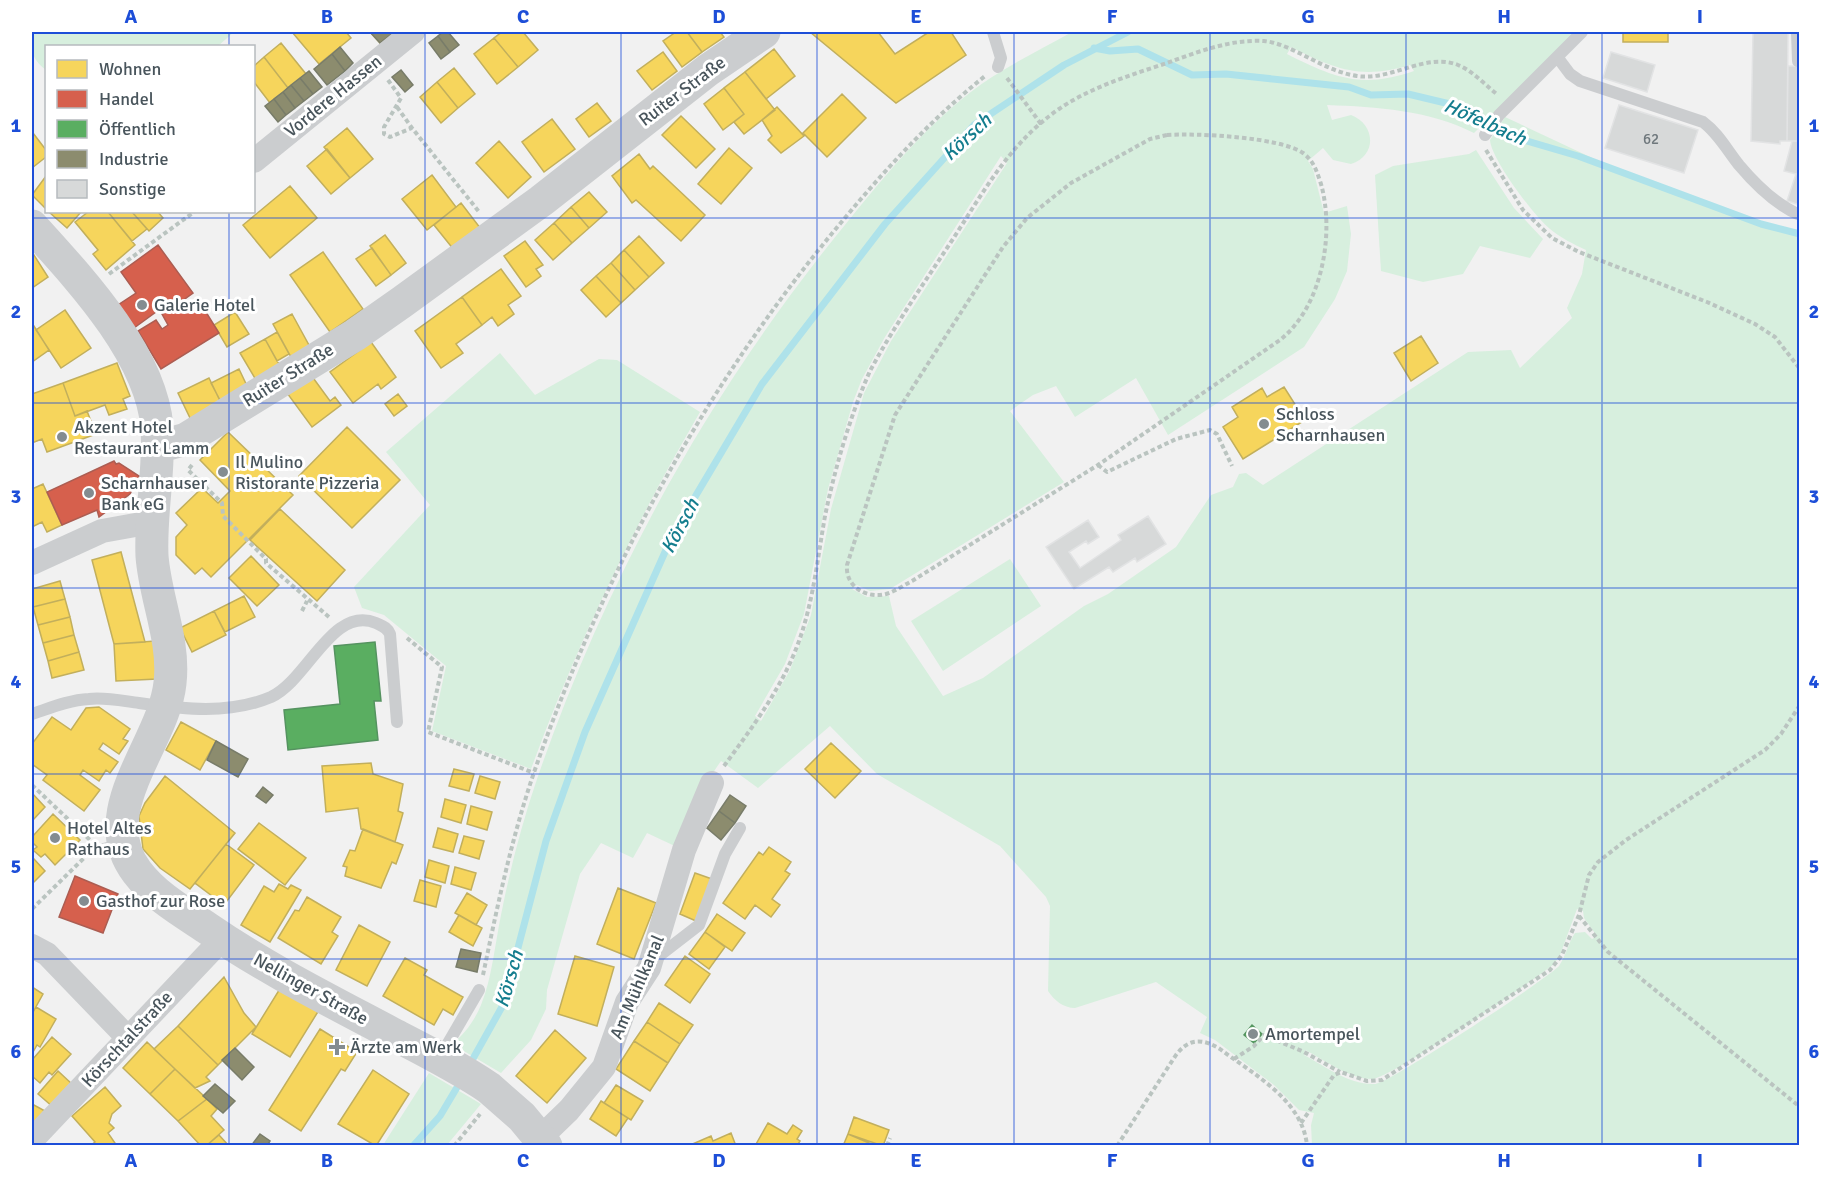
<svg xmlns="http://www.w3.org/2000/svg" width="1831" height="1177" font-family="Signika,sans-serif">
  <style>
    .green { fill: #d7efde; fill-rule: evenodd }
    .homes { fill: #f6d55c; stroke: #c2af5c; stroke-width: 1.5 }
    .shops { fill: #d6604d; stroke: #ac5d52; stroke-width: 1.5 }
    .public { fill: #5aae61; stroke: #559360; stroke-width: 1.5 }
    .industry { fill: #8c8c6e; stroke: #787c69; stroke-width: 1.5 }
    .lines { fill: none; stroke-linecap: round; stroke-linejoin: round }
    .stream { stroke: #aee2ea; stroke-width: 7 }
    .building { fill: #d7d9d9; stroke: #e2e3e4; stroke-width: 1.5 }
    .path { stroke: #bac4c0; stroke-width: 4; stroke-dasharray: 4.5 3; stroke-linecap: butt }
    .lane { stroke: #cbcdcf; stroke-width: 12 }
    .street { stroke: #cbcdcf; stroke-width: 24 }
    .secondary { stroke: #cbcdcf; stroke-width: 33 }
    .grid { fill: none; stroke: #1d4ed8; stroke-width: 1.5; stroke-opacity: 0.55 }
    .poi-dot { fill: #848c90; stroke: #fff; stroke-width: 2 }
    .labels { text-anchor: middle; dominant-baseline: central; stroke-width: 6; stroke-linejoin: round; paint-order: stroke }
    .number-label { font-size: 15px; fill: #6e777c }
    .street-label { font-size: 18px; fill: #49555c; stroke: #fff }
    .poi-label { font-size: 18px; fill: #49555c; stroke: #fff; text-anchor: start }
    .water-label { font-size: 20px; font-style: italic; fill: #147d8e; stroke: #fff }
    .neatline { fill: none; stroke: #1d4ed8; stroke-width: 2 }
    .grid-label { font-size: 20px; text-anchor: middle; font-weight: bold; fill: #1d4ed8 }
  </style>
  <rect width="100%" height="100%" fill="#f1f1f1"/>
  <path class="green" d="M32 32H234L218 46H46V70C31 59 31 49 32 32Z
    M1072 32H1575L1474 133C1429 110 1377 107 1327 105L1332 120 1351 115C1375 124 1378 155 1351 164L1333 160 1323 148 1308 161 1313 169 1324 213 1347 206 1351 234 1347 271 1335 299 1304 347 1168 435 1136 378 1075 417 1056 386 1033 395 1010 411 1064 482 890 589 870 591 857 585 852 589 867 597 889 596 896 626 943 696 983 678 1084 606 1108 594 1176 547 1211 495 1233 487 1239 474 1246 473 1263 485 1468 352 1511 350 1520 368 1572 318 1567 308 1582 274 1586 250C1573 244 1561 238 1550 229 1534 216 1491 159 1490 140L1505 117 1603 163 1764 223 1799 231V1145H1312L1311 1125 1314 1113 1299 1110 1274 1085 1215 1040 1200 1033 1207 1017 1156 982 1075 1008C1063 1008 1054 1000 1048 991L1050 906 1046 897 1000 846 877 774 830 726 758 788 721 761 708 780 679 848 647 833 633 858 601 843 580 874 547 990 546 1009 531 1040 501 1073 452 1044C464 1035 475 1020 481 1005 492 978 495 944 501 915 510 869 522 823 537 779 608 573 714 383 853 215 893 166 938 112 992 77 1017 61 1045 47 1072 32ZM1291 47C1334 69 1361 80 1410 65L1414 71C1361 89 1335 78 1287 54ZM1001 156 1007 163 891 341 864 393 831 509 811 615 790 670 761 721 755 716 785 664 804 614 828 489 853 402 862 379 885 337ZM1577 909 1583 911 1584 918 1597 936 1592 939 1585 932 1575 933C1568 943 1566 956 1559 966 1547 979 1388 1084 1375 1084 1349 1085 1325 1066 1304 1055L1305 1050C1325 1060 1349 1079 1372 1079 1390 1079 1532 982 1554 964L1560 955Z
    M1476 150 1514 208 1543 239 1530 258 1480 246 1463 274 1423 282 1381 271 1375 175 1393 166 1469 154Z
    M500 353 535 395 599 359 617 360 700 412C633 527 577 644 531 769L432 731 446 666 384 615 362 608 354 587 430 505 386 452Z
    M1010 559 1041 606 943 671 911 621Z
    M429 1073 481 1104 447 1145H383Z"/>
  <path class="homes" d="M292 32H346L351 38 319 64Z
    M370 32H394L380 43Z
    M502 32H523L538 50 518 67 494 38Z
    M676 32H687L702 52 682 67 663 41Z
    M687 32H720L724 37 702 52Z
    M810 32H878L895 54 929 32H951L966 55 896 103Z
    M1623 32H1668V42H1623Z
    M494 38 518 67 497 84 474 54Z
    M281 43 306 74 288 88 264 57Z
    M774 49 795 76 766 99 745 72Z
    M663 52 677 71 652 90 637 71Z
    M264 57 288 88 270 103 254 82V66Z
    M454 68 475 94 458 108 437 82Z
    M745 72 775 110 744 134 734 122 744 114 724 88Z
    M437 82 458 108 441 123 420 97Z
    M724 88 744 114 723 130 704 104Z
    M842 94 866 118 827 157 803 133Z
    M597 103 611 121 589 137 576 119Z
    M777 107 804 136 781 153 768 140 772 136 762 120Z
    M681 116 715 149 696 168 662 135Z
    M552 119 575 149 544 172 522 142Z
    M347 128 373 159 350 178 324 147Z
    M33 133 46 150V157L32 168Z
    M499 141 531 177 508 198 476 163Z
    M729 148 752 168 721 204 698 184Z
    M327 149 350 178 331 194 307 166Z
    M639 154 650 169 653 166 705 215 681 241 636 200 632 203 612 176Z
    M432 175 456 207 427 230 402 199Z
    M46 176V209L32 195Z
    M290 186 317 218 270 258 243 225Z
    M589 192 607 212 589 228 571 207Z
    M461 203 481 229 454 250 434 225Z
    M571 207 589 228 572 243 554 223Z
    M49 212H81L67 228Z
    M88 212H108L135 245 106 270 93 254 98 250 75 222Z
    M108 212H132L147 229 132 241Z
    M132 212H158L163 218 149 231Z
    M554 223 572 243 553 260 535 240Z
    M385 235 406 263 391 275 370 246Z
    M639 236 664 263 649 277 624 250Z
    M525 241 543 265 536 269 541 276 526 287 504 256Z
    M372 248 391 275 376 286 356 259Z
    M624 250 649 277 635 290 611 263Z
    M32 252 48 277 32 288Z
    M323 252 363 309 330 332 290 275Z
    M611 263 635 290 621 303 596 276Z
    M501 269 521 296 508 305 514 314 498 326 492 317 482 325 462 297Z
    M596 276 621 303 606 317 581 290Z
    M462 297 482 325 456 344 463 353 441 368 415 331Z
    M65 310 91 348 61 368 36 330Z
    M235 312 249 334 227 347 214 325Z
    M292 314 310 347 291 357 273 324Z
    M32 323 49 350 32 362Z
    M277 332 289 354 277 361 265 339Z
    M1421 336 1438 363 1411 381 1394 353Z
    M265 339 280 366 256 380 240 353Z
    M371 342 396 377 381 389 378 384 353 403 330 372Z
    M117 363 130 396 123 399 127 409 109 415 105 405 75 416 63 383Z
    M239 369 248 388 221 402 211 383Z
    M311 375 330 401 335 397 341 405 312 427 287 393Z
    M209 378 222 405 191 420 178 393Z
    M63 383 75 416 87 411 96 434 47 452 42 439 32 443V394Z
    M1284 387 1305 420 1243 459 1223 427 1238 417 1232 407 1262 388 1267 397Z
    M398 394 407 406 394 416 385 404Z
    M347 427 400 480 352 528 299 476Z
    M228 432 293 495 211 577 202 568 195 574 176 555V537L187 525 176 513 202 488 218 503 230 491 200 460Z
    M43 484 62 525 47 532 42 522 32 527V489Z
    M280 509 345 570 317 601 250 540Z
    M121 552 145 642 114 644 92 560Z
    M251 556 279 585 257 606 229 578Z
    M60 581 65 599 33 607 32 589Z
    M244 596 255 617 225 632 214 611Z
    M65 599 70 617 38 625 33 607Z
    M214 611 226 635 192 652 180 628Z
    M70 617 74 635 43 643 38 625Z
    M74 635 79 652 48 661 43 643Z
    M155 641 157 679 116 681 114 644Z
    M79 652 84 670 52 678 48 661Z
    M99 707 130 729 123 739 128 741 119 754 103 743 99 749 118 762 110 773 106 770 99 781 83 770 80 775 100 790 84 811 43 780 47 775 32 764V744L52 717 71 730 86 708Z
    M181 722 216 741 200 770 166 750Z
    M831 743 861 771 835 798 805 769Z
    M371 763 373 774 403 784 398 811 403 813 395 842 361 829 358 808 326 812 322 766Z
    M454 769 474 774 469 791 449 786Z
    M165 776 235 833 190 889 160 868 143 849 139 816 145 803Z
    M480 776 500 782 495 799 475 793Z
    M32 793 45 807 32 821Z
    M445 799 466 805 461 823 441 817Z
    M471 806 492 812 487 830 467 824Z
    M53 814 80 840 55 865 45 854 41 857 33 850 37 847 32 842V837Z
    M259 823 306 858 285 885 238 849Z
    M438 828 458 834 453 852 433 847Z
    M363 829 403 845 396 864 392 862 381 888 345 876 347 867 343 866 350 850 355 851Z
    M464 836 484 841 479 859 459 853Z
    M226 844 254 865 224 905 195 883Z
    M769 847 791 862 785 871 790 874 772 899 780 905 771 917 755 905 745 919 723 903 759 852 763 855Z
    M34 859 45 871 32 884V861Z
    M429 860 449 866 445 883 425 877Z
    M455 867 476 873 471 890 451 884Z
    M695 873 712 879 696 921 680 914Z
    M420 880 441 886 436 907 414 901Z
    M279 884 288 889 291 885 301 890 270 942 241 925 264 886 274 892Z
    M618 888 656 903 634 959 597 944Z
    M467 893 487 905 476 925 455 913Z
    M307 897 341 917 332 932 338 936 321 964 278 938 295 910 299 911Z
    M717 914 745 933 732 951 705 932Z
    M459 915 482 928 473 946 449 932Z
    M359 925 390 942 367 986 336 970Z
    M705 932 725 947 709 969 689 954Z
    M575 956 614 967 597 1026 558 1014Z
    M685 956 710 974 690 1003 665 985Z
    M405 958 427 970 424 975 463 997 453 1015 443 1009 434 1025 383 996Z
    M224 977 244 1013 256 1027 218 1065 178 1026Z
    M32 987 43 994 32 1014Z
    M281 987 319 1010 290 1057 252 1034Z
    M659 1003 693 1025 680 1044 647 1022Z
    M36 1007 56 1019 40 1047 37 1045 33 1052 32 1014Z
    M647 1022 680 1044 668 1063 634 1041Z
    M178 1026 218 1065 206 1077 210 1081 195 1088 154 1049Z
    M320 1029 357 1052 345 1071 341 1069 301 1131 269 1110Z
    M555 1030 586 1058 547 1103 516 1076Z
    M52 1037 71 1054 52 1075 49 1072 40 1083 32 1076V1060Z
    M634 1041 668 1063 650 1091 616 1069Z
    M147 1042 175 1069 150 1094 123 1068Z
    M175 1069 207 1099 178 1121 150 1094Z
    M373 1070 409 1094 376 1146 338 1124Z
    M58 1071 73 1085 53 1107 38 1094Z
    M616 1085 643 1101 631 1120 604 1103Z
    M105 1087 121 1106 112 1114 109 1123 114 1128 108 1133 117 1146H90L95 1142 72 1116Z
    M207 1099 217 1109 211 1116 224 1130 206 1146H201L178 1121Z
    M601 1101 628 1118 616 1136 590 1119Z
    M32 1104 45 1111 37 1123 32 1120Z
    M854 1117 889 1130 883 1146 848 1134Z
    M768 1123 787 1134 793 1125 802 1131 797 1139 800 1141 797 1146H755Z
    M731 1133 736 1146H688L711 1136 713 1141Z
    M848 1134 876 1146H843Z
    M219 1135 229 1146H206Z"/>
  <path class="shops" d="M158 245 193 293 182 301 178 296 134 328 118 305 136 293 121 272Z
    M181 303 187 313 201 304 219 333 161 369 138 331 156 320 162 329 168 325 162 314Z
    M114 461 116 464 119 463 139 476 130 494 99 517 97 510 62 525 47 492Z
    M75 876 118 894 103 933 59 917Z"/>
  <path class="public" d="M375 642 381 701H374L378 740 288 750 284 710 340 704 334 646Z
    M1252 1025 1262 1034 1254 1043 1244 1035Z"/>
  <path class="industry" d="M370 32H394L380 43Z
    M443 32H448L459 45 450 52 438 36Z
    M438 36 450 52 441 59 429 43Z
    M340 47 353 63 345 71 332 54Z
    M332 54 345 71 327 85 314 69Z
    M401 70 413 85 405 92 392 77Z
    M309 71 322 87 313 94 300 78Z
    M300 78 313 94 304 101 291 85Z
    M291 85 304 101 295 108 283 92Z
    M283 92 295 108 286 115 274 99Z
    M274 99 286 115 278 122 265 106Z
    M216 741 248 759 238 777 207 760Z
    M263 787 273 795 266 803 256 796Z
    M730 795 746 806 735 823 719 811Z
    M719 811 735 823 721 840 707 828Z
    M461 949 481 953 477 972 456 967Z
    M235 1048 254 1067 242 1080 222 1060Z
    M215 1084 235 1101 223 1113 203 1096Z
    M260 1134 270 1141 267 1146H251Z"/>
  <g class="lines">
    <path class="stream" d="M1094 48 1110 51 1138 49 1192 75 1226 74 1349 87 1371 95 1408 94 1454 105 1507 135 1578 156 1761 224 1800 234
      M470 1064 503 1005 546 841 585 732 673 534 762 384 885 224 974 125 1064 65 1128 32
      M413 1146 440 1116 462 1079"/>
  </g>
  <path class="building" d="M1753 32H1788L1787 141H1780V144L1751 141Z
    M1611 52 1655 65 1647 92 1603 78Z
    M1788 66H1800V141H1787Z
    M1619 105 1698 130 1684 173 1605 148Z
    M1792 141H1800V205L1787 201 1796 174 1784 171Z
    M1148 516 1166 544 1137 562 1135 558 1113 572 1109 567 1074 589 1046 547 1088 520 1099 537 1088 544 1086 541 1069 552 1080 568 1121 540 1118 535Z"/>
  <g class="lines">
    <path class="path" d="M1007 78 1041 124
      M388 80 401 98 384 127V134L390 137 412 128 480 213
      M397 107 412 128
      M1167 135C1196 133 1280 137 1303 153 1314 161 1317 172 1321 184 1335 234 1322 307 1280 340L1098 465 912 581C904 585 896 591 886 594 867 599 845 587 847 565L895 415 1003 247 1027 218 1071 183 1150 139Z
      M1486 150 1523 210 1552 238 1579 252 1707 302 1755 324 1775 337 1800 369
      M109 274 194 212
      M192 465 188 470 222 503 223 516 266 559V563L329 617
      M1098 465 1107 472 1176 439 1210 430 1217 434 1232 466
      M302 611 307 601
      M407 638 442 667 428 732 534 773
      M724 766C751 729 779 692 796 649 813 606 817 561 825 516 835 468 850 416 870 371 893 328 922 286 949 245 982 195 1008 144 1059 109 1091 87 1131 75 1167 63 1197 52 1231 39 1264 41 1293 44 1323 71 1357 76 1392 81 1426 52 1458 65 1473 71 1485 85 1498 95
      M32 785 90 840
      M32 909 85 857
      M1579 916 1608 952 1800 1107
      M483 975C498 903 513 831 538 761 604 575 700 396 825 242 874 182 924 125 985 76
      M1234 1059 1254 1046 1264 1035 1304 1052 1340 1072
      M1301 1123 1334 1075 1341 1072 1367 1081 1382 1080 1550 970 1562 955 1579 915 1589 875 1598 862 1626 840 1765 750 1781 734 1800 705
      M454 1146 480 1114
      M887 1146 890 1138
      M1117 1146 1176 1055C1189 1038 1202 1038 1220 1049 1253 1074 1303 1100 1307 1146"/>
    <path class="lane" d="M993 32 1001 58 998 67
      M1797 32 1798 61
      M1558 58 1570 74 1580 81 1703 122C1718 133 1727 150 1739 165 1755 184 1776 205 1800 215
      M1485 135 1499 115 1582 32
      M32 714C50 708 69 700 89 699 105 697 123 701 139 703 183 709 229 715 271 697 308 680 332 605 376 623 382 626 387 627 390 634L397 722
      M100 850 122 844
      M655 959 699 925 725 854 740 828
      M440 1057 479 990"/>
    <path class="street" d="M254 161 413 32
      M32 563 102 531 152 522
      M32 946 47 954 127 1037
      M540 1138 569 1110 604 1067 627 1002 649 968 684 850 712 783
      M32 1140 222 939"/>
    <path class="secondary" d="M32 226C79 278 151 354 157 427 160 470 150 512 152 556 155 598 175 640 170 683 164 743 91 812 137 872 155 896 183 912 207 928 265 968 329 1000 391 1033 424 1050 458 1067 489 1088L522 1117 546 1146
      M158 447 186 439 355 335 402 302 541 201 708 70 764 32"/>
  </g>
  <path class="grid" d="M229 32V46M425 32V1146M621 32V1146M817 32V1146M1014 32V1146M1210 32V1146M1406 32V1146M1602 32V1146M229 212V1146M32 218H1800M32 403H1800M32 588H1800M32 774H1800M32 959H1800"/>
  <g class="poi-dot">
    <circle cx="142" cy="305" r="6"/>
    <circle cx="1264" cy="424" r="6"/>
    <circle cx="62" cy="437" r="6"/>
    <circle cx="223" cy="472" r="6"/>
    <circle cx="89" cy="493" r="6"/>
    <circle cx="55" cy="838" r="6"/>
    <circle cx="84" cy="901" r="6"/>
    <circle cx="1253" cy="1034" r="6"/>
    <path d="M334 1038h6v6h6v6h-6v6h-6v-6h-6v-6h6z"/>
  </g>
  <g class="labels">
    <g class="number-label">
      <text x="1651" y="139">62</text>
    </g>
    <g class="street-label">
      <text transform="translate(682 91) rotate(-37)">Ruiter Straße</text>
      <text transform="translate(333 96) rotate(-39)">Vordere Hassen</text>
      <text transform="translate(288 375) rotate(-32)">Ruiter Straße</text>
      <text transform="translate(637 987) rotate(-67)">Am Mühlkanal</text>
      <text transform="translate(311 989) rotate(29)">Nellinger Straße</text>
      <text transform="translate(127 1039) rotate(-47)">Körschtalstraße</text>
    </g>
    <g class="poi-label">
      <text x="154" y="305">Galerie Hotel</text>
      <text x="1276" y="414">Schloss<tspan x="1276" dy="21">Scharnhausen</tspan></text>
      <text x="74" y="427">Akzent Hotel<tspan x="74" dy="21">Restaurant Lamm</tspan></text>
      <text x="235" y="462">Il Mulino<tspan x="235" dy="21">Ristorante Pizzeria</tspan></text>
      <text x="101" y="483">Scharnhauser<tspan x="101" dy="21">Bank eG</tspan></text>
      <text x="67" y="828">Hotel Altes<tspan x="67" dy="21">Rathaus</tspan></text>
      <text x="96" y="901">Gasthof zur Rose</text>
      <text x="1265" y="1034">Amortempel</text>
      <text x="350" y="1047">Ärzte am Werk</text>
    </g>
    <g class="water-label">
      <text transform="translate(1485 122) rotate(24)">Höfelbach</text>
      <text transform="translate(967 137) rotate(-43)">Körsch</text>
      <text transform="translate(680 526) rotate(-62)">Körsch</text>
      <text transform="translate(509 979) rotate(-74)">Körsch</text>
    </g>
  </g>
  <rect width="1831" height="1177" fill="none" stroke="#ffffff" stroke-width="66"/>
  <rect x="45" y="45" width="210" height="168" fill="#ffffff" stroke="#b6bbbe" stroke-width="1.5"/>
  <rect x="57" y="60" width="30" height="18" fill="#f6d55c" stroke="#b6bbbe" stroke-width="1.5"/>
  <text x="99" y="75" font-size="18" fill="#49555c">Wohnen</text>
  <rect x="57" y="90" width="30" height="18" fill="#d6604d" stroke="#b6bbbe" stroke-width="1.5"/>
  <text x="99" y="105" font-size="18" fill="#49555c">Handel</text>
  <rect x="57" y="120" width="30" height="18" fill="#5aae61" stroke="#b6bbbe" stroke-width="1.5"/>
  <text x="99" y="135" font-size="18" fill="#49555c">Öffentlich</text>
  <rect x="57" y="150" width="30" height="18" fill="#8c8c6e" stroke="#b6bbbe" stroke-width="1.5"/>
  <text x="99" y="165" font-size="18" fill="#49555c">Industrie</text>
  <rect x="57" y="180" width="30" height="18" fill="#d7d9d9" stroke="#b6bbbe" stroke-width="1.5"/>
  <text x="99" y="195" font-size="18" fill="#49555c">Sonstige</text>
  <rect x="33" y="33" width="1765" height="1111" class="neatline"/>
  <g class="grid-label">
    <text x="131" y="23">A</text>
    <text x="327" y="23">B</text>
    <text x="523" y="23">C</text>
    <text x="719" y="23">D</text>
    <text x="916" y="23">E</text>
    <text x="1112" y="23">F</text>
    <text x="1308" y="23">G</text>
    <text x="1504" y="23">H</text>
    <text x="1700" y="23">I</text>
    <text x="16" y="132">1</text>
    <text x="1814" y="132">1</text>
    <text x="16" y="318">2</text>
    <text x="1814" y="318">2</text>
    <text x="16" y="503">3</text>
    <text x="1814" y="503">3</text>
    <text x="16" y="688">4</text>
    <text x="1814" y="688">4</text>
    <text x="16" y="873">5</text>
    <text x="1814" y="873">5</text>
    <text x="16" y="1058">6</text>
    <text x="1814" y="1058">6</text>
    <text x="131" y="1167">A</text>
    <text x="327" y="1167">B</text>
    <text x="523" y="1167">C</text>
    <text x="719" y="1167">D</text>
    <text x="916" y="1167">E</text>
    <text x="1112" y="1167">F</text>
    <text x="1308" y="1167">G</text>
    <text x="1504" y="1167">H</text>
    <text x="1700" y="1167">I</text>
  </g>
</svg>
